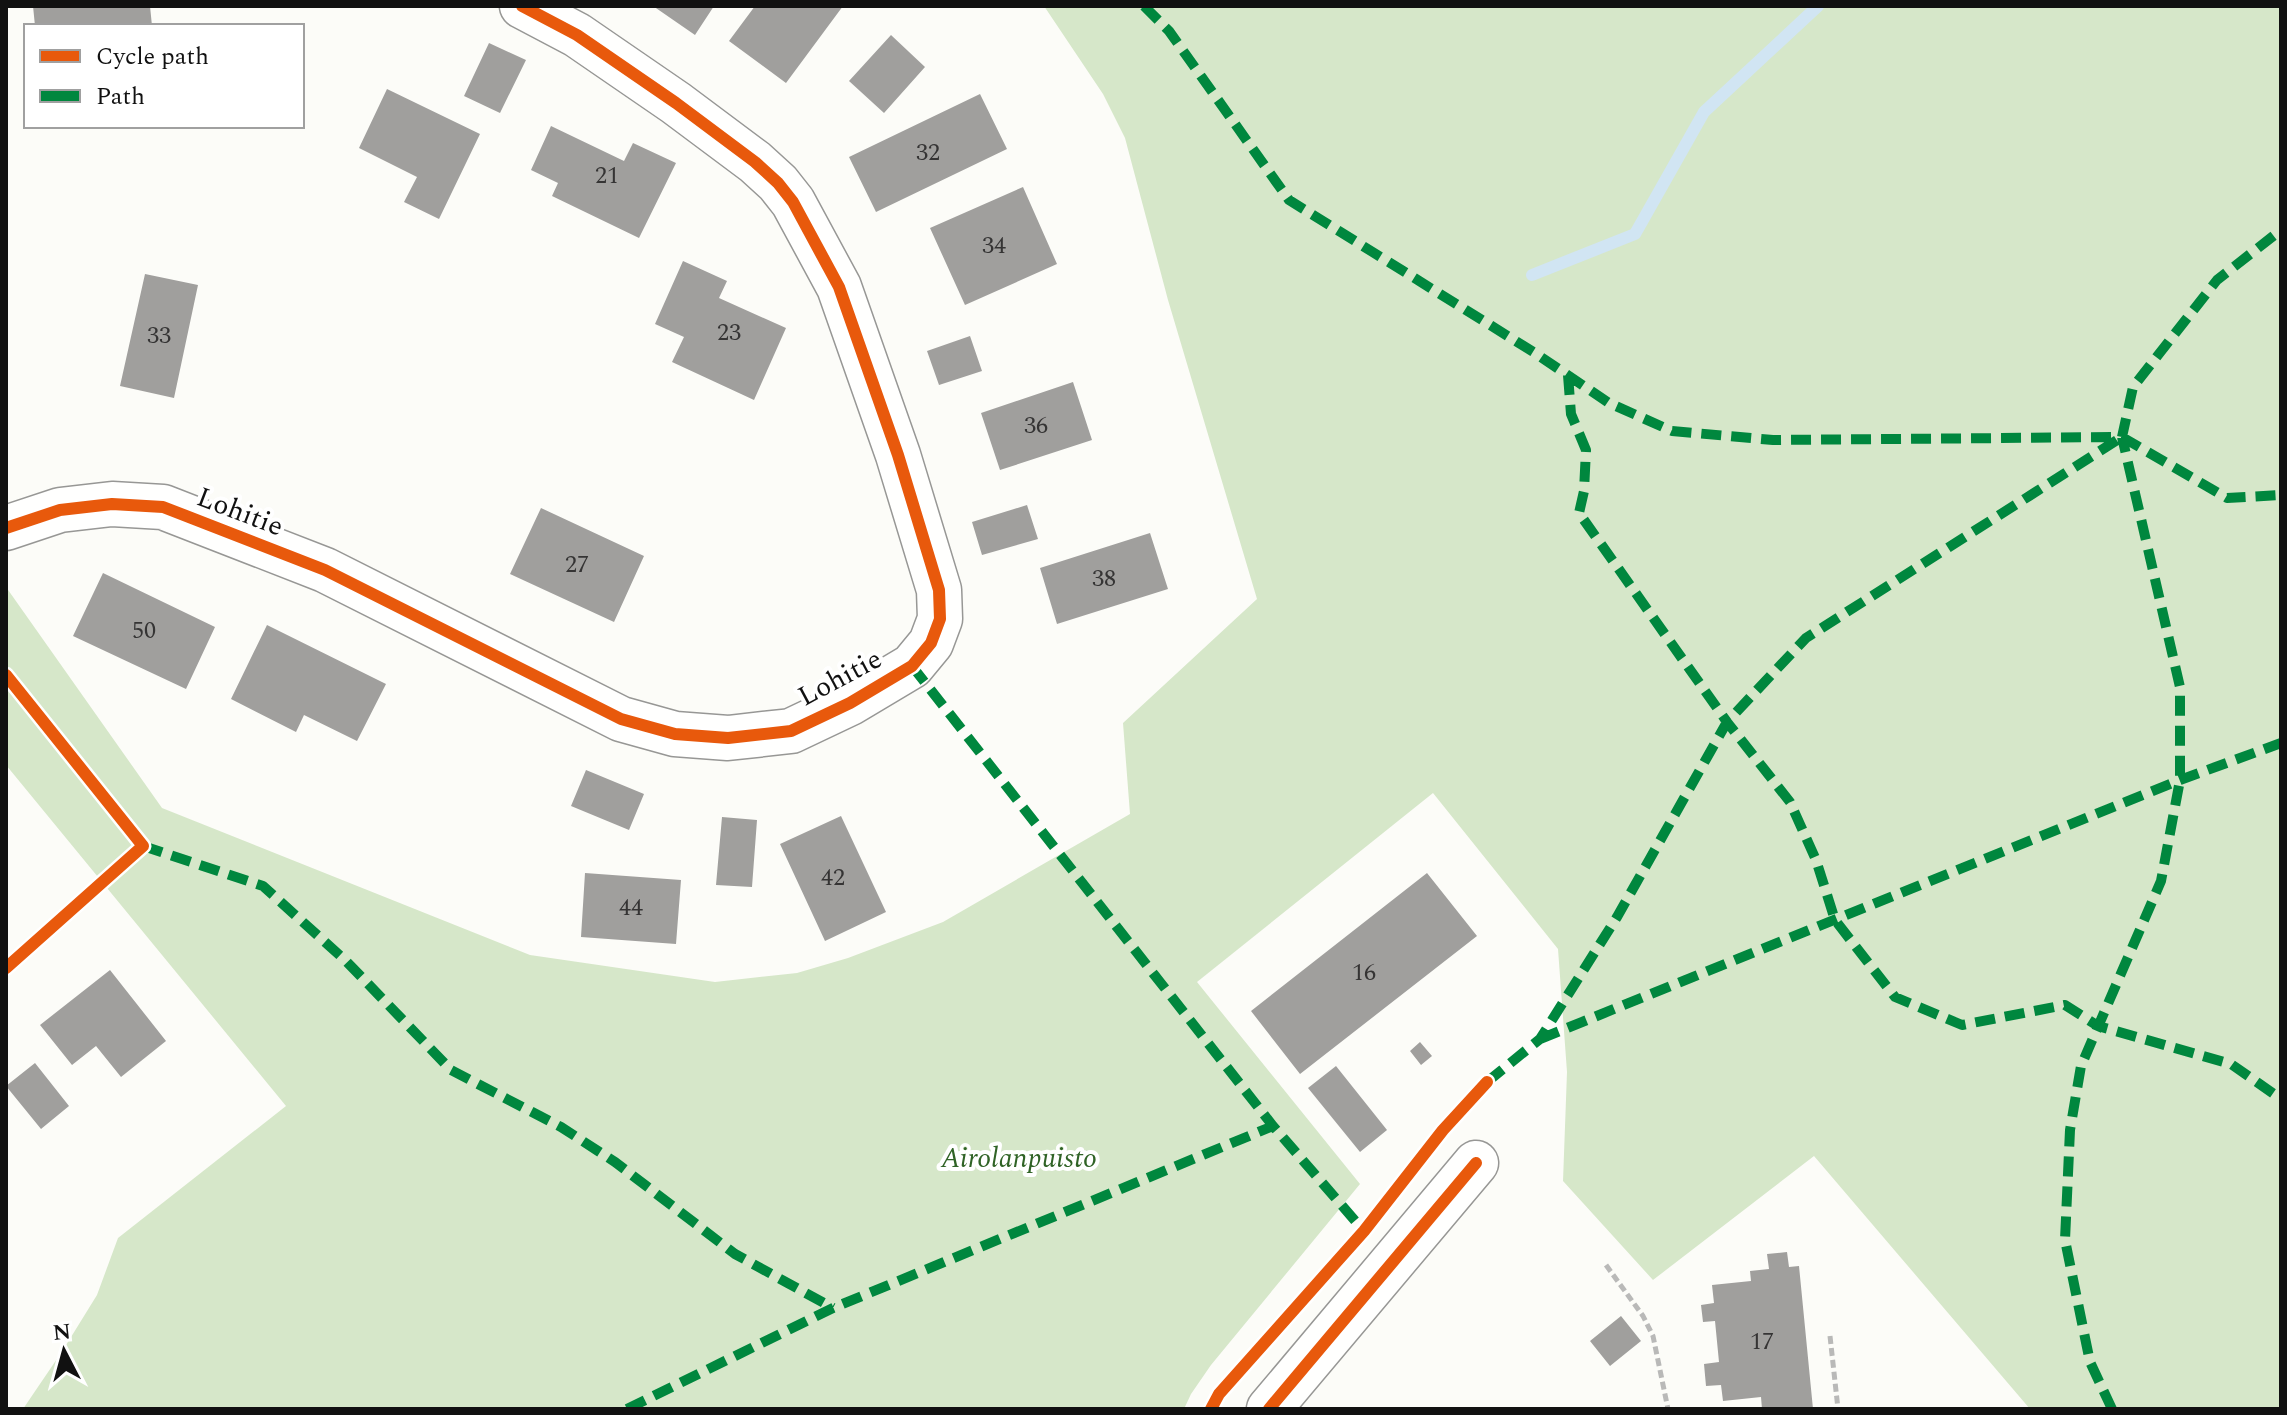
<svg xmlns="http://www.w3.org/2000/svg" width="2287" height="1415" font-family="Spectral,serif">
  <style>
    .forest { fill: #d6e7c9 }
    .lines { fill: none; stroke-linecap: round; stroke-linejoin: round }
    .stream { stroke: #d1e5f3; stroke-width: 12 }
    .building { fill: #a09f9d }
    .minor-casing { stroke: #979795; stroke-width: 47 }
    .path { stroke: #b9b9b8; stroke-width: 5; stroke-dasharray: 8 4; stroke-linecap: butt }
    .minor { stroke: #fffffe; stroke-width: 44 }
    .quiet { stroke: #00873e; stroke-width: 10; stroke-dasharray: 20 10; stroke-linecap: butt }
    .cycleway-casing { stroke: #fff; stroke-width: 17 }
    .cycleway { stroke: #e8590c; stroke-width: 12 }
    .labels { text-anchor: middle; dominant-baseline: central; stroke-width: 8; stroke-linejoin: round; paint-order: stroke }
    .number-label { font-size: 24px; fill: #353434 }
    .street-label { font-size: 28px; fill: #111; stroke: #fff }
    .park-label { font-size: 28px; font-style: italic; fill: #306326; stroke: #fff }
  </style>
  <rect width="100%" height="100%" fill="#fcfcf8"/>
  <path class="forest" d="M1044 6H2281V1409H2030L1814 1156 1653 1280 1563 1181 1567 1072 1558 949 1433 793 1197 982 1360 1184 1211 1365 1191 1394 1184 1409H23L63 1350 97 1295 118 1238 286 1106 6 765V587L162 808 530 955 715 982 797 973 848 958 943 922 1130 814 1123 723 1257 599 1168 300 1125 138 1103 94Z"/>
  <g class="lines">
    <path class="stream" d="M1532 275 1635 234 1704 112 1818 6"/>
  </g>
  <path class="building" d="M33 6H150L152 26H35Z
    M653 6H714L695 35Z
    M755 6H843L786 83 729 41Z
    M891 35 925 67 884 113 849 81Z
    M489 43 526 60 500 113 464 96Z
    M387 89 480 134 439 219 404 202 417 177 359 148Z
    M980 94 1007 149 876 212 849 157Z
    M551 126 624 161 633 143 676 163 639 238 552 196 558 183 531 170Z
    M1023 187 1057 264 965 305 930 228Z
    M683 261 727 281 719 298 786 328 754 400 672 362 684 337 655 324Z
    M145 274 198 285 174 398 120 386Z
    M970 336 982 371 939 385 927 351Z
    M1073 382 1092 440 1000 470 981 413Z
    M1027 505 1038 539 982 555 972 522Z
    M541 508 644 556 614 622 510 574Z
    M1150 533 1168 589 1057 624 1040 568Z
    M103 573 215 627 186 689 73 636Z
    M267 625 386 684 357 741 304 715 296 732 231 699Z
    M586 770 644 794 629 830 571 806Z
    M841 816 886 912 825 941 780 844Z
    M722 817 757 820 752 887 716 885Z
    M585 873 681 880 676 944 581 937Z
    M1427 873 1477 936 1300 1074 1251 1011Z
    M110 970 166 1041 121 1077 96 1046 72 1065 40 1025Z
    M1420 1042 1432 1056 1421 1065 1410 1051Z
    M35 1063 69 1106 41 1129 6 1086Z
    M1336 1066 1387 1130 1360 1152 1308 1088Z
    M1787 1252 1789 1267 1799 1266 1813 1409H1762L1761 1397 1723 1401 1721 1385 1706 1386 1704 1364 1719 1362 1715 1321 1703 1322 1701 1305 1714 1303 1712 1285 1751 1281 1750 1271 1769 1269 1767 1254Z
    M1621 1316 1641 1341 1610 1366 1590 1341Z"/>
  <g class="lines">
    <g class="minor-casing">
      <path id="minor" d="M6 528 60 510 112 504 163 507 325 570 621 719 675 734 728 738 791 731 850 703 912 666 931 643 940 619 939 590 898 455 839 287 793 202 778 183 755 162 676 103 577 35 522 6
        M1269 1409 1476 1163"/>
    </g>
    <path class="path" d="M1606 1265 1643 1316 1653 1336 1668 1409
      M1830 1336 1838 1409"/>
    <use href="#minor" class="minor"/>
    <path class="quiet" d="M1144 6 1169 31 1289 200 1535 353 1609 403 1672 431 1773 440 2122 437 2133 387 2217 280 2281 230
      M1568 375 1571 414 1586 450 1584 491 1579 513 1727 722 1790 802 1816 860 1835 920 1895 997 1962 1025 2065 1005 2098 1026 2231 1064 2281 1099
      M2122 437 2227 498 2281 495
      M912 666 1273 1126 1364 1231
      M143 846 263 886 346 961 451 1070 561 1127 615 1162 735 1254 833 1308
      M1540 1039 2180 780 2281 743
      M1487 1082 1540 1039 1617 917 1727 722 1806 638 2122 437
      M627 1409 833 1308 1273 1126
      M2112 1409 2090 1362 2065 1240 2070 1130 2081 1066 2161 881 2180 780V687L2122 437"/>
    <g class="cycleway-casing">
      <path id="cycleway" d="M6 528 60 510 112 504 163 507 325 570 621 719 675 734 728 738 791 731 850 703 912 666 931 643 940 619 939 590 898 455 839 287 793 202 778 183 755 162 676 103 577 35 522 6
        M6 675 143 846 6 968
        M1211 1409 1219 1394 1364 1231 1443 1130 1487 1082
        M1269 1409 1476 1163"/>
    </g>
    <use href="#cycleway" class="cycleway"/>
  </g>
  <g class="labels">
    <g class="number-label">
      <text x="928" y="153">32</text>
      <text x="607" y="176">21</text>
      <text x="994" y="246">34</text>
      <text x="729" y="333">23</text>
      <text x="159" y="336">33</text>
      <text x="1036" y="426">36</text>
      <text x="577" y="565">27</text>
      <text x="1104" y="579">38</text>
      <text x="144" y="631">50</text>
      <text x="833" y="878">42</text>
      <text x="631" y="908">44</text>
      <text x="1364" y="973">16</text>
      <text x="1762" y="1342">17</text>
    </g>
    <g class="street-label">
      <text transform="translate(240 512) rotate(21)">Lohitie</text>
      <text transform="translate(840 678) rotate(-28)">Lohitie</text>
    </g>
    <g class="park-label">
      <text x="1019" y="1158">Airolanpuisto</text>
    </g>
  </g>
  <rect width="2287" height="1415" fill="none" stroke="#111111" stroke-width="16"/>
  <rect x="24" y="24" width="280" height="104" fill="#ffffff" stroke="#a0a0a0" stroke-width="2"/>
  <rect x="40" y="50" width="40" height="12" fill="#e8590c" stroke="#a0a0a0" stroke-width="2"/>
  <text x="96" y="64" font-size="24" fill="#111111">Cycle path</text>
  <rect x="40" y="90" width="40" height="12" fill="#00873e" stroke="#a0a0a0" stroke-width="2"/>
  <text x="96" y="104" font-size="24" fill="#111111">Path</text>
  <g transform="translate(64 1351) rotate(354)" stroke="#ffffff" stroke-width="6" paint-order="stroke">
  <path d="M0-6L14 30L0 20L-14 30Z" fill="#111111"/>
  <text y="-12" font-size="22" font-weight="bold" text-anchor="middle" fill="#111111">N</text>
  </g>
</svg>
